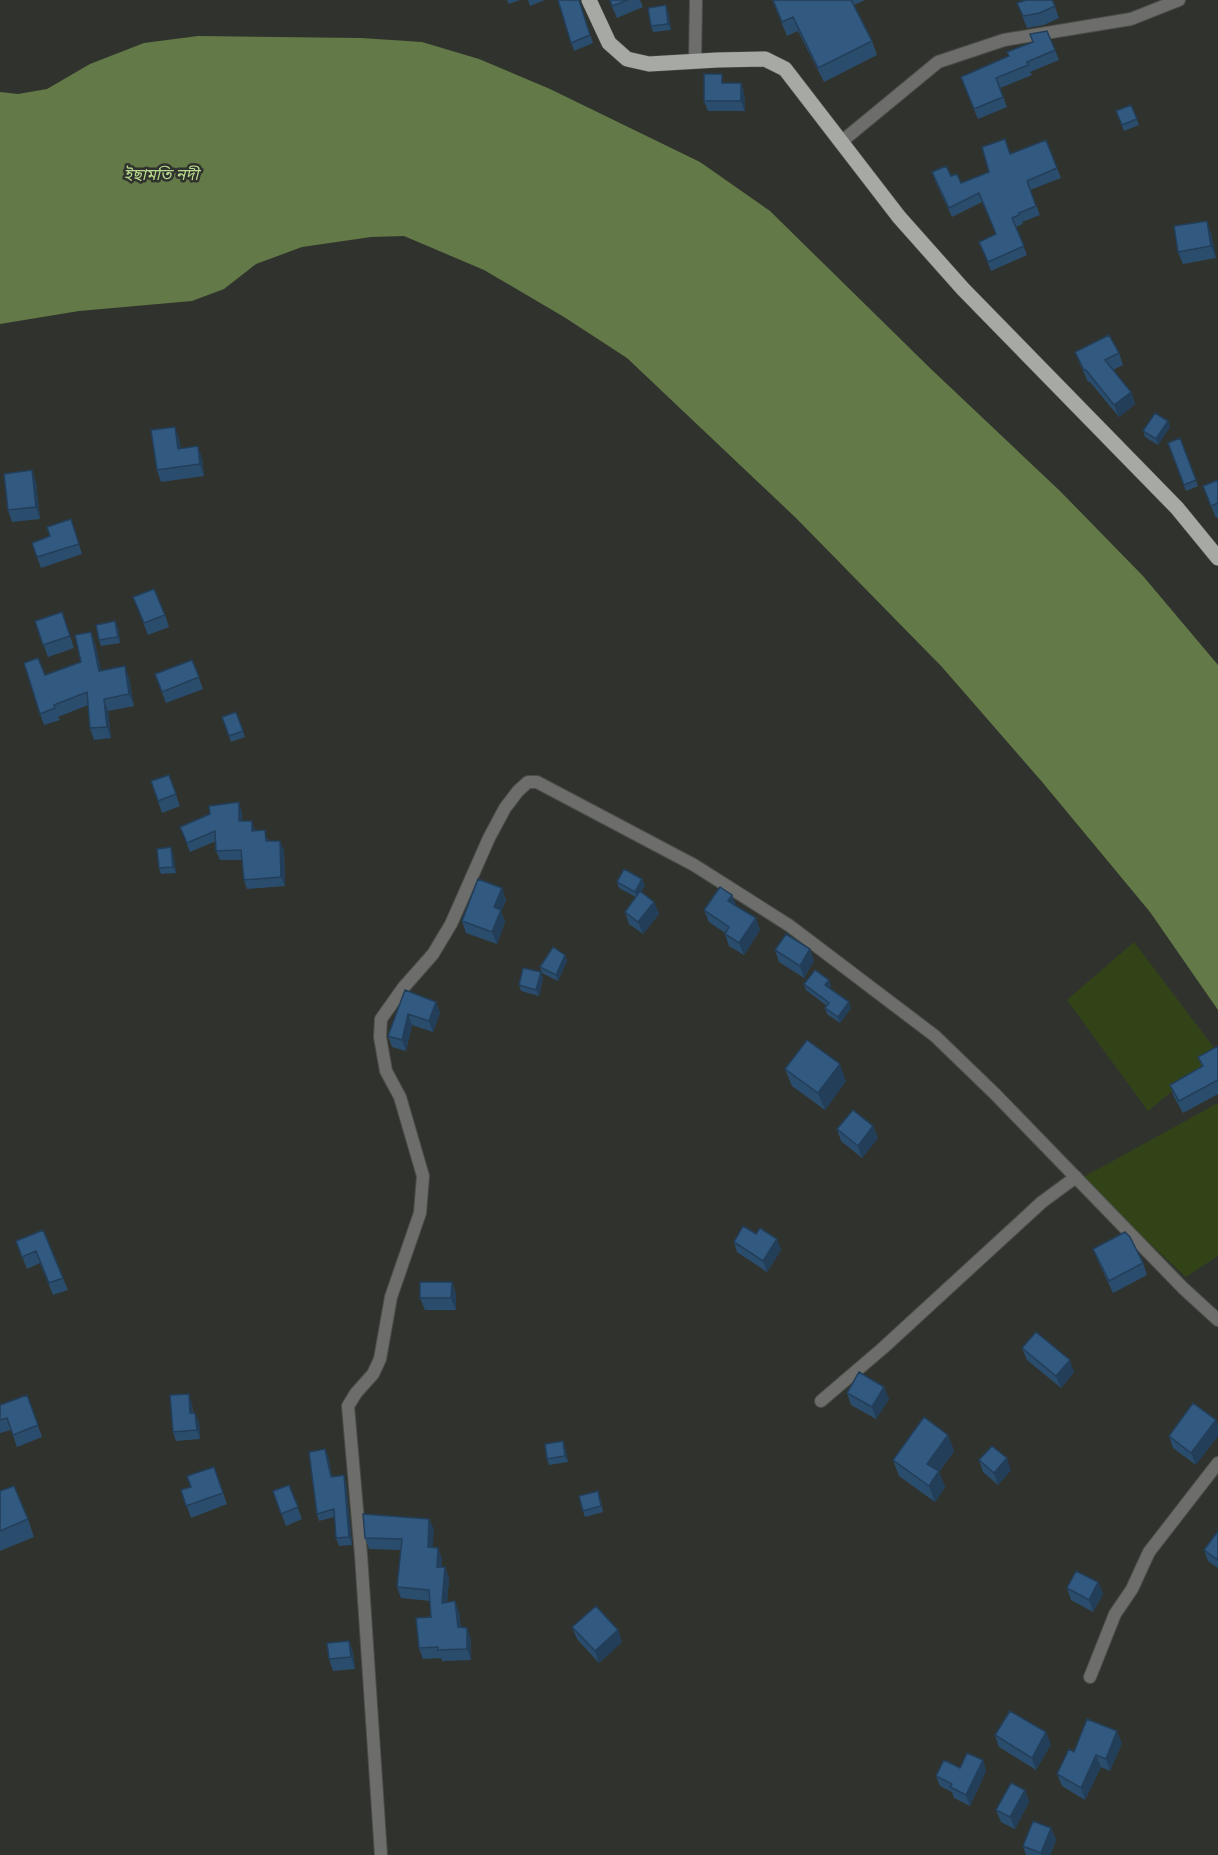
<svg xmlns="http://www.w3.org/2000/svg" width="1218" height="1855" font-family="Inter,'Noto Sans Bengali',sans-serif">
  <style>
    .green { fill: #324318 }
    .water { fill: #637947 }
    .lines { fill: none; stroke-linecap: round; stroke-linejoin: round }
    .street-casing { stroke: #4c4f49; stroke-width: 14 }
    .primary-casing { stroke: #4c4f49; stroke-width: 16 }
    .street { stroke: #6d6e6b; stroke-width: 12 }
    .primary { stroke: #a7aaa4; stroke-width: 15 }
    .wall { fill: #2b4d6d }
    .shaded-wall { fill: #233e59 }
    .building { fill: #32597f; stroke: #233e59; stroke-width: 1.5 }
    .labels { text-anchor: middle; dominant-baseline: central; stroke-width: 5; stroke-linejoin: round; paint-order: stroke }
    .water-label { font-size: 16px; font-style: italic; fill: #b9da8e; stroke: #30332d }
  </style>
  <rect width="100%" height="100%" fill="#30332d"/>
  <path class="green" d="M1134 942 1218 1053 1148 1111 1067 1000Z
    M1218 1103V1256L1186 1277 1080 1179Z"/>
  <path class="water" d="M198 36 361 38 422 42 479 59 550 89 700 162 770 211 932 370 1060 491 1143 576 1218 665V1010L1150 912 1043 783 942 667 796 518 627 358 564 317 484 270 404 236 371 237 302 247 256 264 224 289 192 301 79 311 0 324V92L18 94 47 89 90 64 144 43Z"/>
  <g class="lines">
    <g class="street-casing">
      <path id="street" d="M695 62 696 0
        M841 142 938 62 1004 40 1131 19 1179 0
        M821 1401 883 1348 1042 1202 1076 1177
        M1090 1677 1115 1614 1132 1589 1149 1552 1218 1463
        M381 1855 361 1555 348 1406 356 1393 373 1374 380 1359 391 1297 420 1213 423 1176 400 1097 386 1071 380 1037 381 1019 403 988 433 954 451 924 489 838 505 808 518 791 528 782H537L694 865 790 926 935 1036 995 1094 1183 1288 1218 1320"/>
    </g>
    <g class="primary-casing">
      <path id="primary" d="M589 0 609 43 627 59 649 64 717 60 765 59 785 69 899 217 963 289 1177 508 1218 558"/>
    </g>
    <use href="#street" class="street"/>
    <use href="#primary" class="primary"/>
  </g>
  <path class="wall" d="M507 0H520L509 4Z
    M528 0H545L530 6Z
    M558 0H579L593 43 574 51Z
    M609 0H640L643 7 617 18Z
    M772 0H865L854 5 872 41 877 55 824 82 798 31 787 36Z
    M1052 0 1059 18 1044 25 1027 28 1017 3Z
    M668 11 671 30 653 32 651 26Z
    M1055 50 1059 60 1030 72 1032 75 1000 88 1007 107 978 119 964 86Z
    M741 83 744 92 745 111H708L704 101Z
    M1131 105 1139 125 1124 131 1116 111Z
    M1046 140 1061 178 1030 190 1040 215 1022 222 1023 224 1016 227 1027 255 991 271 979 242 996 234 982 202 952 217 935 181 932 172 951 176 961 183 989 172 1010 154Z
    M1211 233 1216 258 1183 264 1178 252Z
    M1075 352 1119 353 1123 365 1113 370 1131 392 1135 404 1119 417 1090 382H1088L1080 364Z
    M1168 421 1170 427 1158 445 1145 437 1143 431Z
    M175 427 179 439 181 449 202 458 204 476 161 482 157 470Z
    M1180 438 1198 486 1186 491 1168 443Z
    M32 470 36 482 40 519 12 522 8 510Z
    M1218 480V517L1216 518 1203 486Z
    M71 519 82 554 41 568 32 543 50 536Z
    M138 609 165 615 169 627 148 635Z
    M35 621 66 624 74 648 48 657Z
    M118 627 120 643 101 646 99 640Z
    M91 632 95 644 101 670 129 678 134 706 108 711 111 738 94 740 90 728 88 705 58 717 60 720 44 725 40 714 45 675 81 662Z
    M192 660 203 689 166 703 155 674Z
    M236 712 245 737 231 742 222 717Z
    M169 775 180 806 162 813 151 781Z
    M242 812V821L255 831 268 839V841L284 850 285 886 247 889 244 880 242 860H220L216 851V841L190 852 180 827Z
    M171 847 173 853 176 873 161 874 159 868Z
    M617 882 645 885 641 892 654 902 659 914 643 934 629 924 625 912 636 897 619 888Z
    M502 888 506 900 501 912 505 922 497 944 466 933 462 921Z
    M732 895 736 906 760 930 744 955 729 946 725 934V933L709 922 704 910Z
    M810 949 814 961 804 978 779 962 775 950Z
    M565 955 567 961 558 981 542 973 540 967Z
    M543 978 539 996 521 991 519 985Z
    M829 980 831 986 829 988 851 1008 840 1023 827 1014 825 1008 827 1006 806 990 804 984Z
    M405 990 436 1002 440 1013 433 1032 412 1025 406 1051 392 1047 388 1036Z
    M1218 1046V1094L1183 1113 1174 1097 1170 1085 1202 1067 1198 1057Z
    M785 1069 846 1081 825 1110 792 1086Z
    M873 1126 878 1138 862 1158 841 1141 837 1129Z
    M43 1230 68 1290 53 1295 40 1263 27 1269 16 1241Z
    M756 1234 777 1239 781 1250 767 1272 737 1252 734 1242Z
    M1093 1249 1143 1263 1147 1275 1113 1293 1098 1261Z
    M452 1282 456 1294V1310H425L420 1298Z
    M1022 1348 1074 1372 1061 1388 1027 1360Z
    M847 1393 889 1399 876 1419 851 1405Z
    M27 1395 42 1437 17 1447 11 1430 0 1433V1405Z
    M1193 1403 1196 1465 1173 1448 1169 1436Z
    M192 1404 193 1413 199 1422 200 1439 176 1441 173 1432Z
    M948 1435 954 1451 939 1472 945 1487 935 1502 899 1476 893 1460Z
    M565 1447 568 1462 549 1465 547 1459Z
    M325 1449 328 1456 332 1476 346 1483 352 1545 339 1546 336 1538 334 1517 319 1521 317 1514Z
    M979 1460 1011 1470 998 1485 983 1472Z
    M214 1467 227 1504 191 1518 181 1490 191 1487Z
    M289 1485 302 1519 286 1526 273 1491Z
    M0 1491 28 1519 34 1537 0 1551Z
    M600 1497 603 1512 585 1517 583 1511Z
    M429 1519 434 1530 432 1547 438 1548 442 1559 441 1567H445L449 1579 447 1602 459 1612 461 1628 471 1639V1660L442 1661 441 1658 423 1659 419 1648 431 1617 430 1601 401 1598 397 1587 401 1550 369 1549 365 1538Z
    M1218 1531V1568L1208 1561 1204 1550Z
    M1098 1582 1103 1594 1093 1612 1071 1600 1067 1588Z
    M572 1627 618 1630 622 1642 599 1663 577 1639Z
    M349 1641 353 1653 355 1669 333 1671 329 1659Z
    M995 1735 1051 1744 1036 1770 999 1747Z
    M1122 1743 1110 1771 1101 1767 1085 1800 1062 1786 1057 1774 1074 1752Z
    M983 1760 986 1771 970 1806 954 1798 952 1792 940 1786 936 1776Z
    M1025 1790 1029 1802 1015 1829 1001 1822 996 1810Z
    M1051 1828 1056 1840 1050 1855H1026L1023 1846Z"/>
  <path class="shaded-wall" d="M666 5 668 11 671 30 668 24Z
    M741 83 744 92 745 111 741 101Z
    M1207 221 1211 233 1216 258 1211 246Z
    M1131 392 1135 404 1119 417 1114 405Z
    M1168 421 1170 427 1158 445 1156 439Z
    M175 427 179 439 183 461 178 449Z
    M198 446 202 458 204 476 200 464Z
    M32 470 36 482 40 519 36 507Z
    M115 621 118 627 120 643 118 637Z
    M91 632 95 644 104 682 99 671Z
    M125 666 129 678 134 706 129 694Z
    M104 699 108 711 111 738 107 727Z
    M239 802 242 812V830L239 821Z
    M252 821 255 830V841L252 831Z
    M280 841 284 850 285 886 281 877Z
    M171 847 173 853 176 873 173 867Z
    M642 879 645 885 638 898 635 892Z
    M502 888 506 900 501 912 505 922 497 944 492 932 494 907Z
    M732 895 737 907 728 901Z
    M654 902 659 914 643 934 638 922Z
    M756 918 760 930 744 955 739 943Z
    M810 949 814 961 804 978 800 966Z
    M565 955 567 961 558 981 556 975Z
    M541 972 543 978 539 996 536 990Z
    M829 980 831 986 827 991 825 985Z
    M436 1002 440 1013 433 1032 429 1021Z
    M849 1002 851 1008 840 1023 838 1017Z
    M408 1014 412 1025 406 1051 402 1040Z
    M840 1064 846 1081 825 1110 818 1093Z
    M873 1126 878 1138 862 1158 858 1146Z
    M777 1239 781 1250 767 1272 763 1261Z
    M452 1282 456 1294V1310L451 1298Z
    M1070 1360 1074 1372 1061 1388 1056 1376Z
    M884 1387 889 1399 876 1419 872 1407Z
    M189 1394 192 1404 193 1423 190 1413Z
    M195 1413 199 1422 200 1439 197 1430Z
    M1216 1420 1218 1425V1436L1196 1465 1191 1453Z
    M948 1435 954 1451 939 1472 945 1487 935 1502 929 1486 927 1464Z
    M563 1441 565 1447 568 1462 565 1456Z
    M325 1449 328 1456 333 1484 331 1477Z
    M1007 1458 1011 1470 998 1485 994 1473Z
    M344 1475 346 1483 352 1545 349 1537Z
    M429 1519 434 1530 432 1558 428 1547Z
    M438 1548 442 1559 441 1578 437 1567Z
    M445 1567 449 1579 446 1614 442 1603Z
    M1098 1582 1103 1594 1093 1612 1089 1600Z
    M455 1601 459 1612 462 1639 458 1627Z
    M467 1628 471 1639V1660L467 1649Z
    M618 1630 622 1642 599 1663 595 1651Z
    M349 1641 353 1653 355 1669 351 1657Z
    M1117 1731 1122 1743 1110 1771 1106 1759Z
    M1046 1732 1051 1744 1036 1770 1032 1758Z
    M1096 1755 1101 1767 1085 1800 1081 1788Z
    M983 1760 986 1771 970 1806 966 1795Z
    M1025 1790 1029 1802 1015 1829 1010 1817Z
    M1051 1828 1056 1840 1050 1855H1042L1041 1853Z"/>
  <path class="building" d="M558 0H579L590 35 571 43Z
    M610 0H628L612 6Z
    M773 0H851L872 41 818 68 793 17 782 22Z
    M1026 0H1052L1055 6 1040 13 1023 16 1017 3Z
    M666 5 668 24 651 26 648 8Z
    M1047 31 1055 50 1027 62 1028 65 996 78 1003 97 974 109 961 77 1009 56 1007 52 1033 42 1030 34Z
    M704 74H722V83H741V101H704Z
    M1131 105 1137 119 1122 125 1116 111Z
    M1005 139 1010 154 1046 140 1057 168 1027 181 1036 206 1019 213V215L1012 218 1024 246 988 262 979 242 996 234 979 193 949 208 932 172 946 166 951 176 957 174 961 183 989 172 982 147Z
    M1207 221 1211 246 1178 252 1174 226Z
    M1109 335 1119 353 1105 360 1131 392 1114 405 1086 370H1084L1075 352Z
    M1155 413 1168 421 1156 439 1143 431Z
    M175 427 178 449 198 446 200 464 157 470 151 430Z
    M1180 438 1196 480 1184 485 1168 443Z
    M32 470 36 507 8 510 4 474Z
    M1218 480V503L1211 506 1203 486Z
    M71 519 79 544 37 557 32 543 50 536 47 527Z
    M154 589 165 615 144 623 133 597Z
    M62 612 70 636 43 645 35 621Z
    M115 621 118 637 99 640 96 625Z
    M91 632 99 671 125 666 129 694 104 699 107 727 90 728 87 692 54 705 55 708 40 714 24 663 38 658 45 675 81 662 75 635Z
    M192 660 199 677 162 692 155 674Z
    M236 712 243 731 229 736 222 717Z
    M169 775 176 794 158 801 151 781Z
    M239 802V821H252V831L265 830 266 841H280L281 877 244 880 241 850 216 851 215 831 187 843 180 827 210 814 209 806Z
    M171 847 173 867 159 868 157 849Z
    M624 869 642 879 635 892 617 882Z
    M478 879 502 888 494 907 501 910 492 932 462 921Z
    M720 887 732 895 728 901 756 918 739 943 725 934 729 927 704 910Z
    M640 891 654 902 638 922 625 912Z
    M786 934 810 949 800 966 775 950Z
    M553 947 565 955 556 975 540 967Z
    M523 968 541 972 536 990 519 985Z
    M815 970 829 980 825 985 849 1002 838 1017 825 1008 829 1003 804 984Z
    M405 990 436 1002 429 1021 408 1014 402 1040 388 1036Z
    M807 1040 840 1064 818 1093 785 1069Z
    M1218 1046V1080L1179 1101 1170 1085 1203 1066 1198 1057Z
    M853 1110 873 1126 858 1146 837 1129Z
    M743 1226 756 1234 760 1228 777 1239 763 1261 734 1242Z
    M43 1230 63 1278 49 1283 36 1251 22 1257 16 1241Z
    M1125 1232 1130 1237 1143 1263 1109 1281 1093 1249Z
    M420 1282H452L451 1298H420Z
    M1036 1332 1070 1360 1056 1376 1022 1348Z
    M859 1372 884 1387 872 1407 847 1393Z
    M189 1394 190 1413H195L197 1430 173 1432 170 1395Z
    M27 1395 38 1425 13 1435 7 1418 0 1420V1405Z
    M1193 1403 1216 1420 1191 1453 1169 1436Z
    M924 1417 948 1435 927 1464 939 1471 929 1486 893 1460Z
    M563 1441 565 1456 547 1459 545 1444Z
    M992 1446 1007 1458 994 1473 979 1460Z
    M325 1449 331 1477 344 1475 349 1537 336 1538 334 1509 317 1514 309 1452Z
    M214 1467 223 1493 186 1506 181 1490 191 1487 187 1476Z
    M289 1485 298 1507 281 1514 273 1491Z
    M14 1486 28 1519 0 1531V1491Z
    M598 1491 601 1506 583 1511 579 1496Z
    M363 1514 429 1519 428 1547 438 1548 437 1567H445L442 1603 455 1601 458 1627 467 1628V1649L438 1650V1647L419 1648 416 1618 431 1617 429 1590 397 1587 402 1539 365 1538Z
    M1218 1531V1560L1204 1550Z
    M1076 1571 1098 1582 1089 1600 1067 1588Z
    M596 1606 618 1630 595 1651 572 1627Z
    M349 1641 351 1657 329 1659 327 1643Z
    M1010 1711 1046 1732 1032 1758 995 1735Z
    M1087 1719 1117 1731 1106 1759 1096 1755 1081 1788 1057 1774 1069 1749 1074 1752Z
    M967 1753 983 1760 966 1795 950 1787 952 1784 936 1776 944 1760 960 1768Z
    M1011 1783 1025 1790 1010 1817 996 1810Z
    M1033 1821 1051 1828 1041 1853 1023 1846Z"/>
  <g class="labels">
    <g class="water-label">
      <text x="161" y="174">ইছামতি নদী</text>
    </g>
  </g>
</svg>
